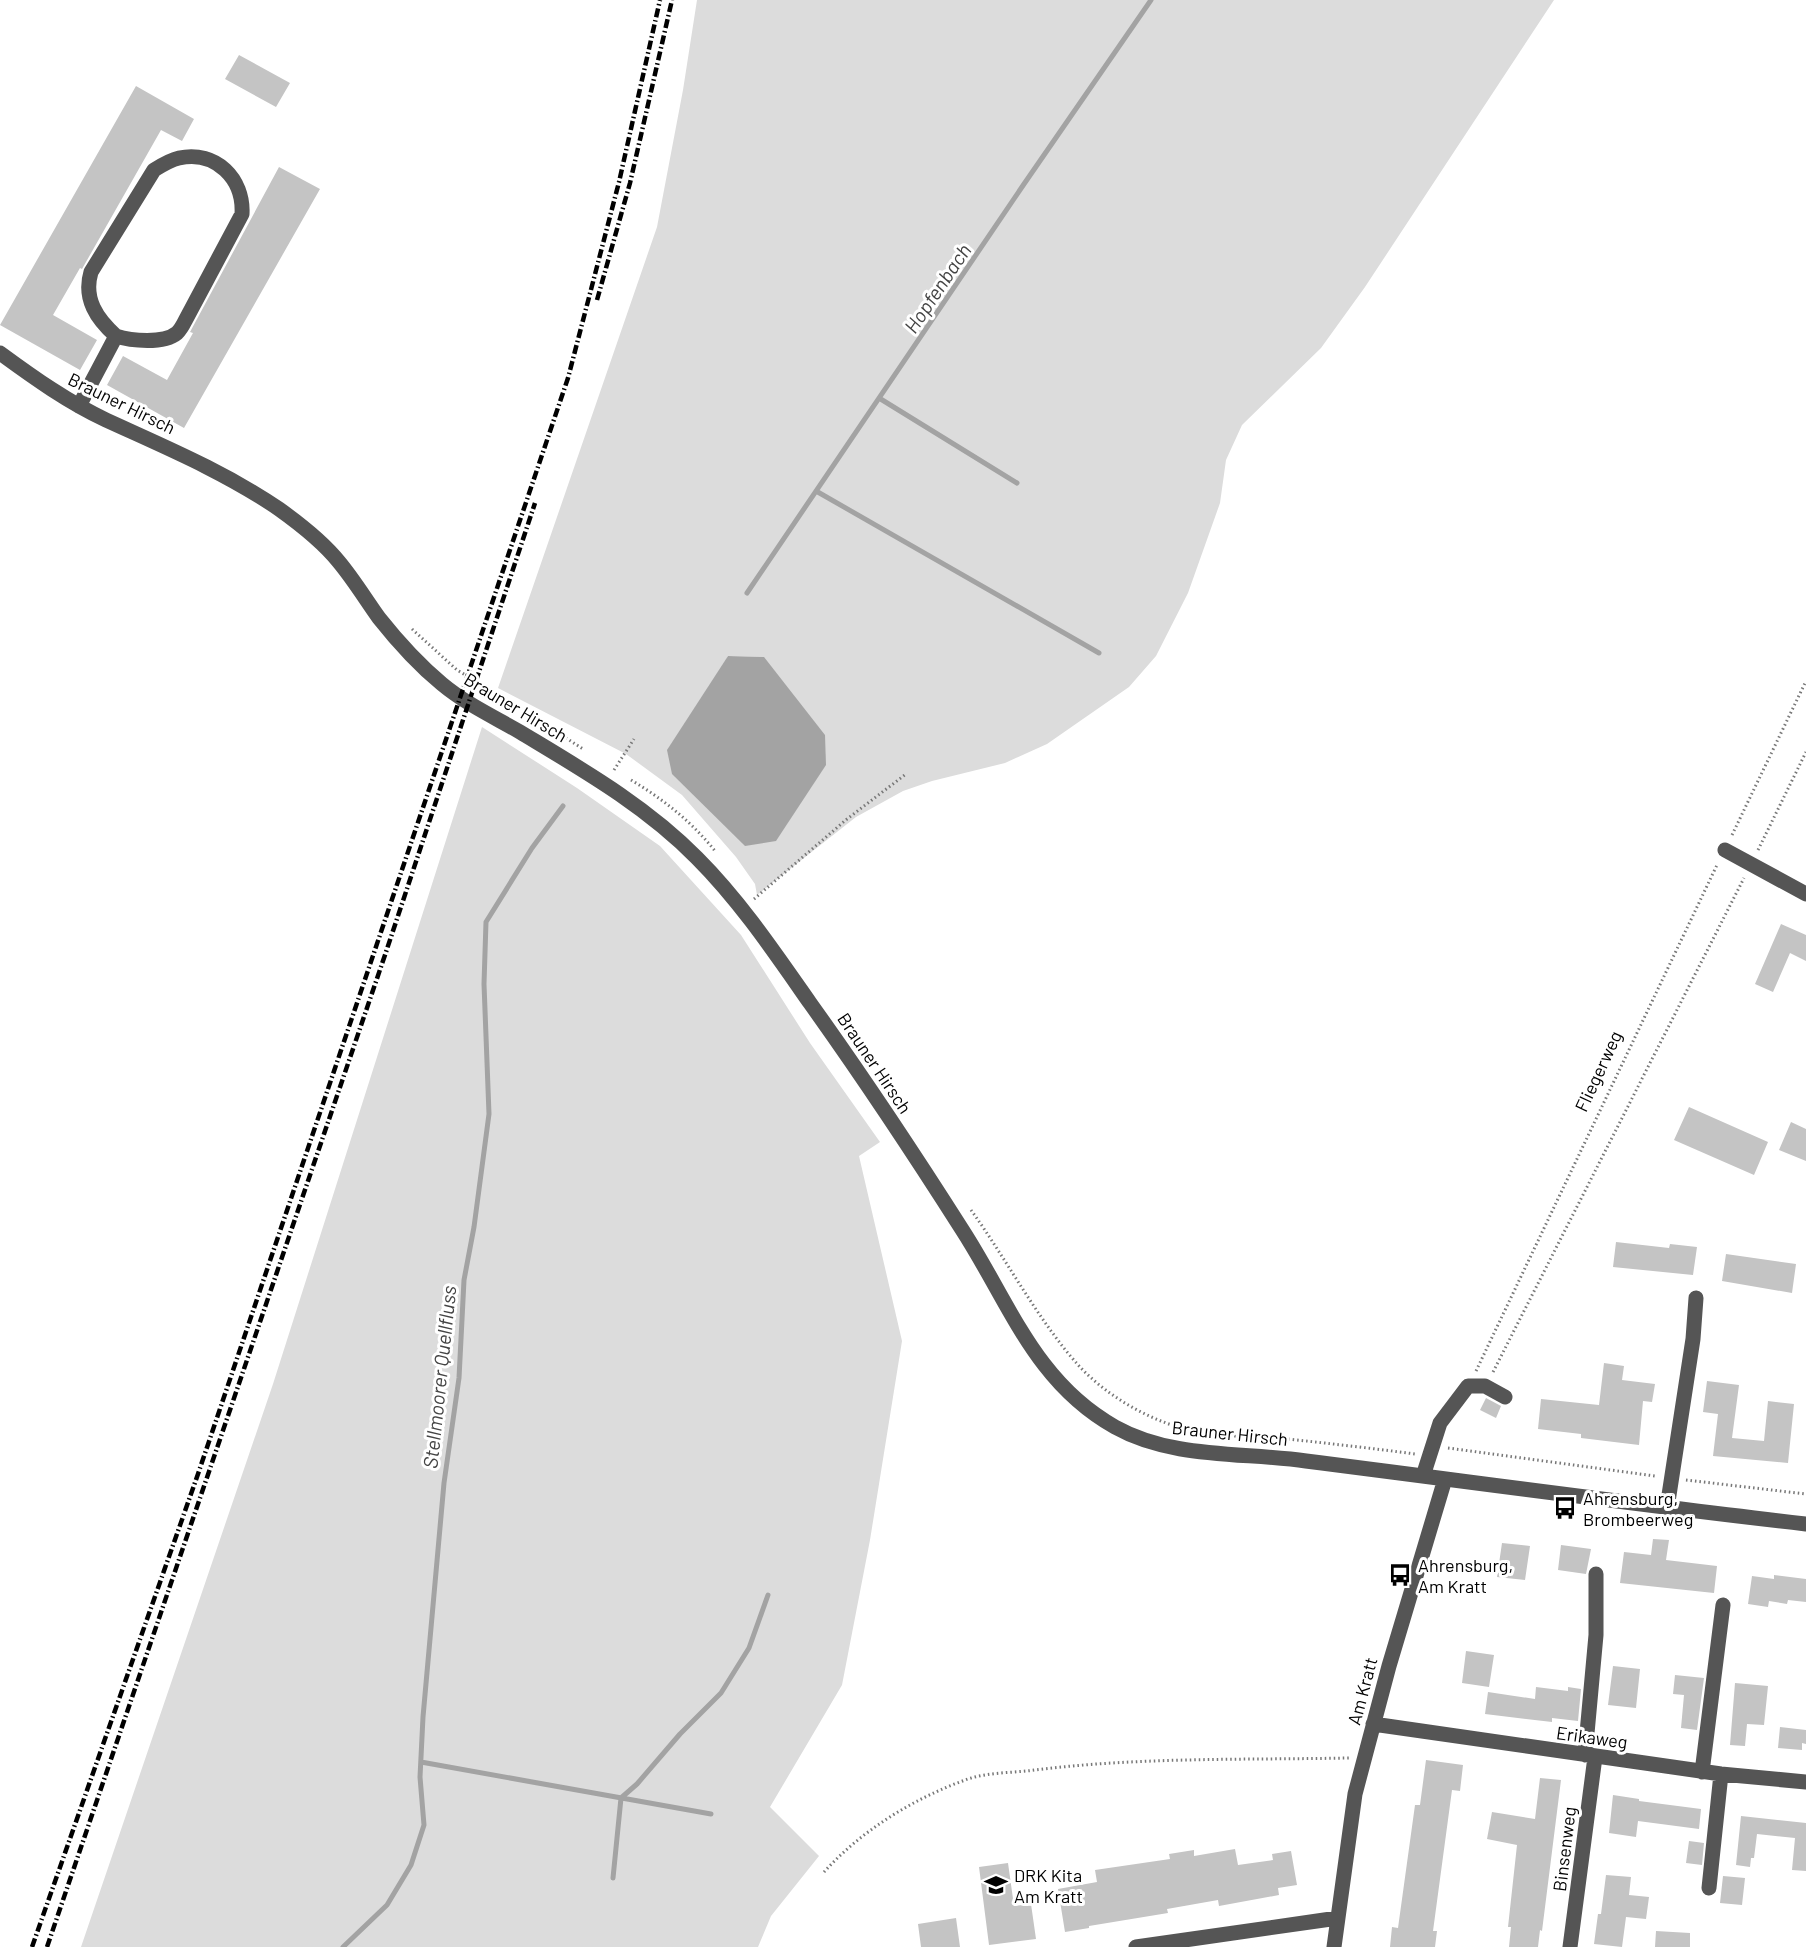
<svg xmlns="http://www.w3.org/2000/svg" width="1806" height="1947" font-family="Barlow,sans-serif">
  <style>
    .green { fill: #dcdcdc; fill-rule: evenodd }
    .water { fill: #a3a3a3 }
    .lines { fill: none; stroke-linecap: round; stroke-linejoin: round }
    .stream { stroke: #a3a3a3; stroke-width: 5 }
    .building { fill: #c4c4c4 }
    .path { stroke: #777; stroke-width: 3; stroke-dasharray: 1.5 3; stroke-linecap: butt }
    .minor { stroke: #555; stroke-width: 15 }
    .rail { stroke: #000; stroke-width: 4.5; stroke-dasharray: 9 3 1.5 3; stroke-linecap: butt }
    .labels { text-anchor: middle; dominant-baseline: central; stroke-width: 6; stroke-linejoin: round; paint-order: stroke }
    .street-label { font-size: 18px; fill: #000; stroke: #fff }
    .poi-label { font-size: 18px; fill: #000; stroke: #fff; text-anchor: start }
    .water-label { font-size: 20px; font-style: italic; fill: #444; stroke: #fff }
  </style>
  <rect width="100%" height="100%" fill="#fff"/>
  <path class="green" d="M697 0H1554L1365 287 1321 348 1242 425 1226 460 1220 503 1188 593 1156 656 1129 687 1047 744 1005 763 932 781 903 791 856 817 757 895 755 884 736 857 682 795 626 754 498 688 657 227 683 90ZM728 656 764 657 672 774Z
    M482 727 577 788 660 846 741 935 810 1043 880 1142 859 1156 902 1341 870 1540 842 1685 770 1807 819 1856 771 1916 758 1947H81L273 1384Z"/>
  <path class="water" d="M728 656 764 657 825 735 826 765 776 841 745 846 672 774 667 750Z"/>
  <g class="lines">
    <path class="stream" d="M879 398 1017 483
      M816 491 1099 653
      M747 593 1024 184 1151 0
      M421 1762 711 1814
      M613 1878 621 1798 637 1784 680 1734 721 1693 749 1648 768 1595
      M343 1947 387 1905 411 1865 424 1825 420 1777 423 1717 444 1483 459 1378 464 1280 474 1227 489 1114 484 984 486 922 532 848 563 806"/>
  </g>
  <path class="building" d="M239 55 290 83 276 107 225 79Z
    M136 86 194 119 182 141 161 130 82 269 80 268 53 315 97 340 80 370 0 325Z
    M279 167 320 189 184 428 107 385 123 356 167 380 193 333 190 332Z
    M1781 924 1806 935V961L1790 953 1773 992 1755 984Z
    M1689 1107 1768 1142 1754 1175 1674 1140Z
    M1791 1122 1806 1129V1161L1779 1150Z
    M1616 1242 1669 1248 1670 1244 1697 1247 1693 1275 1613 1267Z
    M1726 1254 1796 1264 1792 1293 1722 1281Z
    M1604 1363 1624 1366 1622 1380 1655 1384 1652 1402 1643 1401 1639 1445 1581 1438V1434L1538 1429 1541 1399 1599 1405Z
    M1707 1381 1739 1385 1732 1438 1764 1441 1768 1401 1794 1404 1788 1463 1713 1456 1718 1414 1703 1412Z
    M1486 1398 1501 1406 1496 1418 1480 1410Z
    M1653 1539 1669 1540 1666 1560 1717 1566 1714 1593 1620 1583 1624 1552 1651 1555Z
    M1502 1543 1530 1546 1525 1580 1497 1577Z
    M1561 1545 1591 1549 1586 1574 1558 1570Z
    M1774 1575 1806 1579V1602L1788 1600 1787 1604 1769 1601 1768 1607 1748 1604 1752 1576 1774 1579Z
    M1466 1651 1494 1655 1489 1687 1462 1683Z
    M1613 1666 1640 1669 1636 1708 1608 1705Z
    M1675 1675 1704 1678 1697 1730 1681 1728 1684 1695 1673 1694Z
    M1735 1683 1768 1686 1764 1725 1747 1724 1745 1746 1730 1745Z
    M1536 1687 1568 1691V1687L1581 1689 1578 1721 1552 1718V1722L1485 1714 1488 1692 1535 1699Z
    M1780 1727 1806 1730V1744L1802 1743V1750L1778 1748Z
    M1426 1760 1463 1765 1460 1791 1452 1790 1433 1931H1437L1435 1947H1390L1392 1927 1398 1928 1415 1805H1420Z
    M1540 1778 1561 1780 1542 1931 1540 1930 1538 1947H1509L1511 1927H1508L1517 1845 1487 1839 1492 1812 1535 1819Z
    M1613 1795 1639 1799V1801L1701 1809 1699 1829 1638 1821 1636 1837 1609 1833Z
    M1741 1816 1806 1823V1871L1792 1870 1795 1838 1757 1834 1754 1858H1751L1750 1867 1736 1865Z
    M1689 1841 1704 1843 1702 1865 1686 1863Z
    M1235 1849 1238 1865 1273 1860 1272 1854 1291 1851 1297 1885 1278 1888 1279 1895 1219 1906 1218 1900 1167 1909 1168 1913 1089 1926V1928L1065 1932 1058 1889 1097 1882 1095 1870 1170 1859 1169 1854 1194 1850V1856Z
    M1008 1863 1014 1906 1031 1904 1036 1939 989 1945 979 1867Z
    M1606 1875 1631 1877 1629 1895 1649 1897 1646 1919 1626 1917 1622 1947 1594 1944 1598 1914H1601Z
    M1723 1876 1745 1878 1742 1905 1720 1903Z
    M956 1918 960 1947H921L918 1924Z
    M1656 1931 1690 1933V1947H1655Z"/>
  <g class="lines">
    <path class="path" d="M412 629 457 670 508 700 583 749
      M614 770 634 739
      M631 780C663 799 692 822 715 851
      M1732 835 1806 681
      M1758 850 1806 752
      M754 899 847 819 906 774
      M971 1210C1007 1260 1039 1322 1080 1367 1111 1400 1158 1425 1202 1433 1227 1437 1254 1436 1279 1438 1325 1443 1370 1448 1415 1454
      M1476 1371 1717 865
      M1493 1372 1744 878
      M1448 1448 1655 1476
      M1686 1480 1806 1494
      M824 1872C862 1830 914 1798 968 1779 989 1772 1013 1773 1035 1770 1139 1757 1244 1760 1349 1758"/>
    <path class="minor" d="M0 353C34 378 68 402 106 420 165 447 225 472 279 509 300 524 323 542 339 562 354 580 366 600 379 618 398 642 419 665 442 684 466 704 494 717 520 732 583 770 646 806 697 858 740 901 775 953 810 1003 863 1077 914 1154 963 1231 1010 1304 1035 1382 1115 1427 1172 1459 1243 1452 1306 1461 1472 1482 1639 1505 1806 1524
      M79 406 116 336C131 341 164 344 177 333 180 330 183 325 185 321L242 214C244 179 216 150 179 158 170 160 162 165 154 170L91 272C83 299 97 319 116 336
      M1725 850 1806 894
      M1423 1476 1440 1423 1468 1386H1485L1505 1397
      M1667 1508 1693 1339 1696 1298
      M1373 1724 1721 1774 1806 1782
      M1585 1755 1596 1635V1574
      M1702 1772 1723 1605
      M1709 1888 1721 1774
      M1136 1947 1338 1918
      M1334 1947 1355 1794 1389 1666 1445 1479
      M1570 1947 1595 1757"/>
    <path class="rail" d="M597 300 630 183 672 0
      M32 1947 198 1474 568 378 619 182 660 0
      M47 1947 385 955 535 503"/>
  </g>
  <defs>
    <g id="bus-bare" transform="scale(1.8)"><path d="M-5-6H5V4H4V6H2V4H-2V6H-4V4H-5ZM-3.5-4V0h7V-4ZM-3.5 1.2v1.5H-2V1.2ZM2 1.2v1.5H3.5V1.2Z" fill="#000" stroke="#fff" stroke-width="2.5" paint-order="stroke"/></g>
    <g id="school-bare" transform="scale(1.8)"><path d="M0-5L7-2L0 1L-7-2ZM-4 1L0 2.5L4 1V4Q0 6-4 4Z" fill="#000" stroke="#fff" stroke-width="2.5" paint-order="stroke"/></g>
  </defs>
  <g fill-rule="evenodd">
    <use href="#bus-bare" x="1565" y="1508"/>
    <use href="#bus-bare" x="1400" y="1575"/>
    <use href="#school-bare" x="996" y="1885"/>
  </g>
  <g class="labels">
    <g class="street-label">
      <text transform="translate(122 403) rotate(26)">Brauner Hirsch</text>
      <text transform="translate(516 707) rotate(31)">Brauner Hirsch</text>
      <text transform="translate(875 1063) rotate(56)">Brauner Hirsch</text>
      <text transform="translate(1598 1071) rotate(-65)">Fliegerweg</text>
      <text transform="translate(1230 1433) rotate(6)">Brauner Hirsch</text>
      <text transform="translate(1362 1691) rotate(-75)">Am Kratt</text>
      <text transform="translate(1592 1737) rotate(8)">Erikaweg</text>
      <text transform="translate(1564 1849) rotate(-83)">Binsenweg</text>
    </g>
    <g class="poi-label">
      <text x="1583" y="1498">Ahrensburg,<tspan x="1583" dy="21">Brombeerweg</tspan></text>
      <text x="1418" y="1565">Ahrensburg,<tspan x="1418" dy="21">Am Kratt</tspan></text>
      <text x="1014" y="1875">DRK Kita<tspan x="1014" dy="21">Am Kratt</tspan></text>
    </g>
    <g class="water-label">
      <text transform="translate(937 288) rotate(-56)">Hopfenbach</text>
      <text transform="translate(439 1377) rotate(-84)">Stellmoorer Quellfluss</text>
    </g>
  </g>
</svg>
